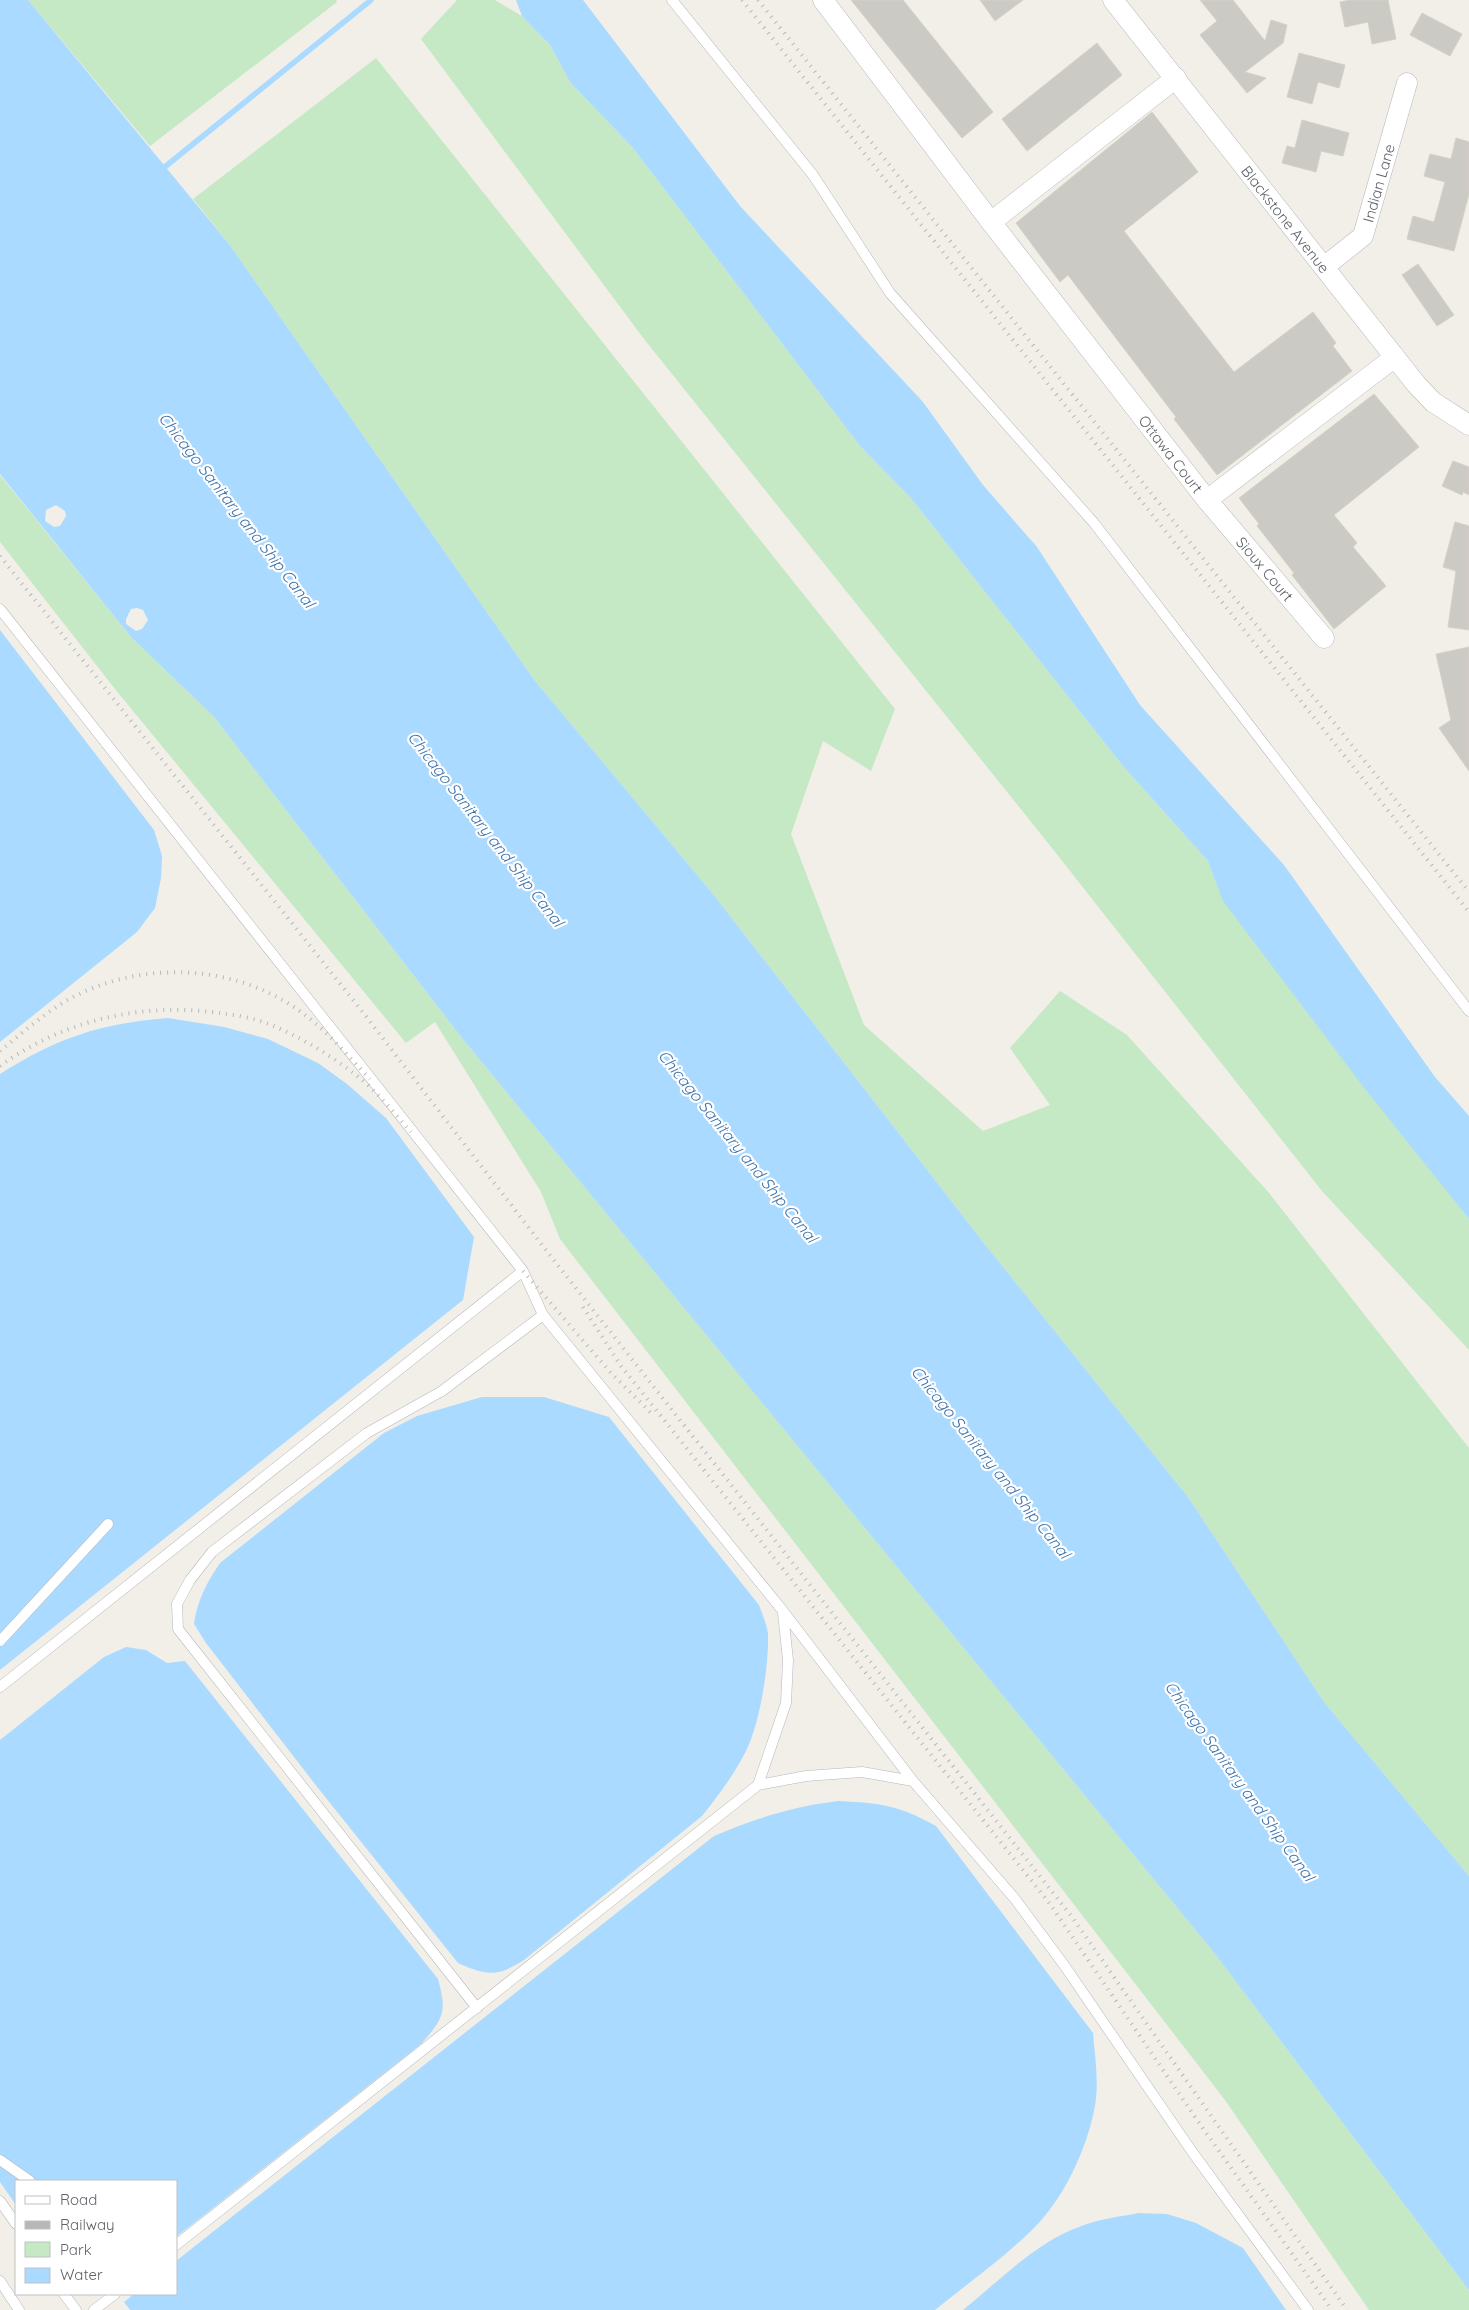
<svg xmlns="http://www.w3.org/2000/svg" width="1469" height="2310" font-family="Quicksand,sans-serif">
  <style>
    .green { fill: #c5e8c5 }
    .water { fill: #aadaff; fill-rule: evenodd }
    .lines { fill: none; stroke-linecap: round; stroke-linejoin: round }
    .stream { stroke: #aadaff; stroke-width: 5.5 }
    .building { fill: #cccac5; stroke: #d6d1c6 }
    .lane-casing { stroke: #b5b8bc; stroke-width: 11 }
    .street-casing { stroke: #b5b8bc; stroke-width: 21 }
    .lane { stroke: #fff; stroke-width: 10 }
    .street { stroke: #fff; stroke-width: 20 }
    .rail { stroke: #b6b7b8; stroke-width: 4; stroke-dasharray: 1 6; stroke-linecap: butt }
    .labels { text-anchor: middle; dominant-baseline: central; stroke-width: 4.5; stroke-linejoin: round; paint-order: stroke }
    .street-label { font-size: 15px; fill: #5f6368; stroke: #fff }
    .water-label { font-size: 16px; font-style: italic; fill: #4174aa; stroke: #fff }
  </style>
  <rect width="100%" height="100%" fill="#f1efe8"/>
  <path class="green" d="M28 0H336L337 2 150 146Z
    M457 0H495L522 16 550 45 570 82 633 148 860 446 910 497 1123 766 1208 861 1224 901 1469 1219V1350L1322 1191 1048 843 644 339 421 39Z
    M376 58 895 709 871 771 823 741 791 834 864 1025 983 1131 1050 1105 1010 1048 1060 991 1127 1035 1269 1193 1469 1448V1876L1324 1702 1188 1497 987 1247 713 894 535 681 229 244 193 199Z
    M0 475 131 637 214 717 462 1038 1212 1950 1469 2290V2310H1369L1225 2100 560 1239 541 1192 435 1022 406 1043 115 689 0 542Z"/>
  <path class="water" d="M0 0H28L229 244 535 681 713 894 987 1247 1188 1497 1324 1702 1469 1876V2290L1212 1950 462 1038 214 717 131 637 0 474ZM56 505 65 511 66 516 60 526 54 527 45 521 46 510ZM137 608 143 610 148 620 142 629 136 631 126 624V619L131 609Z
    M516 0H583L740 206 923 402 983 485 1037 547 1140 705 1284 865 1435 1077 1469 1116V1219L1362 1085 1223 901 1208 861 1123 766 910 497 860 446 633 148 570 82 550 45 522 16Z
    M0 630 154 830 162 856 161 878 155 908 137 932 0 1042Z
    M168 1018 224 1027 268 1039 318 1063 347 1084 386 1118 474 1237 463 1300 0 1670V1074C59 1037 99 1024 168 1018Z
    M482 1397H544L609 1417 759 1605C762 1614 767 1624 768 1634 769 1665 760 1725 745 1753 733 1776 718 1796 702 1816L524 1960C497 1977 487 1976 458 1963L318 1788 206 1643 194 1624C197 1601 207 1582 220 1563L384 1433 417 1416Z
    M126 1647 146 1650 167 1663 185 1661 438 1979C447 2012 444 2018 421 2044L176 2237V2181H16V2205L0 2182V1740L104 1657Z
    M838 1801C881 1803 898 1805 936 1826L1093 2033C1095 2057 1099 2082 1095 2106 1087 2149 1064 2199 1032 2230 1002 2259 967 2284 935 2310H130L124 2302 134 2294H176V2261L714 1836C756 1818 792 1807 838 1801Z
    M1139 2213 1167 2214 1196 2223 1243 2248 1286 2310H963C999 2281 1035 2243 1079 2227 1098 2219 1119 2217 1139 2213Z"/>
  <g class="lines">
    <path class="stream" d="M161 170 371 0"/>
  </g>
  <path class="building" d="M851 0H903L993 112 962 138Z
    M980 0H1023L995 21Z
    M1200 0H1233L1265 41 1271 20 1287 25 1283 43 1245 72 1266 78 1247 93 1200 35 1217 21Z
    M1350 0H1388L1396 39 1372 44 1368 22 1345 27 1340 2Z
    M1422 13 1462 34 1450 56 1410 35Z
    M1097 43 1122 75 1027 151 1002 119Z
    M1299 53 1345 65 1339 88 1318 82 1312 104 1287 97Z
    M1152 112 1198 172 1124 231 1234 372 1313 312 1336 343 1333 346 1352 371 1217 475 1174 419 1176 417 1068 275 1060 282 1016 223Z
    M1302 120 1349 133 1343 156 1321 151 1316 172 1282 163 1287 146 1295 148Z
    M1456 138 1469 142V194L1454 251 1407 239 1413 216 1434 222 1445 182 1424 176 1430 154 1451 159Z
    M1418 264 1454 315 1437 326 1402 275Z
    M1374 394 1419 447 1334 515 1357 543 1353 547 1386 586 1334 629 1292 575 1294 573 1257 526 1259 524 1239 498Z
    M1453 461 1469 467V495L1463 492 1462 495 1442 486Z
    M1455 522 1469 526V630L1448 627 1456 571 1443 567Z
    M1469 647V771L1439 728 1451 720 1436 654Z"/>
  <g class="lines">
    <g class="lane-casing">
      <path id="lane" d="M672 0 813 175 890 293 1094 523 1469 1011
        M0 609 523 1271 543 1315 783 1611 913 1781 1015 1899 1064 1965 1193 2153 1308 2310
        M0 1641 108 1524
        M0 1687 523 1271
        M758 1785 806 1776 862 1772 913 1781
        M477 2008 178 1629 177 1604 190 1580 212 1552 367 1433 442 1391 543 1315
        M0 2160 30 2181
        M0 2201 16 2224
        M176 2245 758 1785 786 1703 788 1660 783 1613
        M0 2281 19 2310
        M64 2294 76 2310
        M94 2310 115 2294"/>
    </g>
    <g class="street-casing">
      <g id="street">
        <path id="s1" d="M823 0 991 222 1207 500 1395 357"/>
        <path id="s2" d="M1113 0 1416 384 1433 402 1469 425"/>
        <path d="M991 222 1176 78"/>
        <path id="s3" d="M1324 267 1363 236 1407 83"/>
        <path id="s4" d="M1207 500 1324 638"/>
      </g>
    </g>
    <use href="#lane" class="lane"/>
    <use href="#street" class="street"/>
    <path class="rail" d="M742 0 1469 912
      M758 0 1469 892
      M0 556 361 1010 549 1254 1072 1917 1347 2310
      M0 1051C21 1034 41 1016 64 1002 138 959 236 962 305 1015 329 1033 349 1057 370 1079
      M0 1066C64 1020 142 1002 219 1013 236 1015 255 1018 271 1025 301 1037 330 1055 356 1075 376 1090 394 1113 411 1132
      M523 1271 611 1373 654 1416
      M583 1307 621 1366 1050 1904 1197 2120 1332 2310"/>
  </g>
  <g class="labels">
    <g class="street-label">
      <text stroke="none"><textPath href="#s3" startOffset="105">Indian Lane</textPath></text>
      <text stroke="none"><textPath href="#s2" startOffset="279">Blackstone Avenue</textPath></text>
      <text stroke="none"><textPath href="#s1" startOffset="572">Ottawa Court</textPath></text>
      <text stroke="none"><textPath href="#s4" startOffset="90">Sioux Court</textPath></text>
    </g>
    <g class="water-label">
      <text transform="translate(237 510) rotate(52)">Chicago Sanitary and Ship Canal</text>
      <text transform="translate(486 829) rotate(52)">Chicago Sanitary and Ship Canal</text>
      <text transform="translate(738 1146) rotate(51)">Chicago Sanitary and Ship Canal</text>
      <text transform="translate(991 1462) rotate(51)">Chicago Sanitary and Ship Canal</text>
      <text transform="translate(1240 1781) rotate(54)">Chicago Sanitary and Ship Canal</text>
    </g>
  </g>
  <rect x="15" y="2180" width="162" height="115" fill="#ffffff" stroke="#bfc1c3"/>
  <rect x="25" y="2196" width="25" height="8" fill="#ffffff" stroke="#bfc1c3"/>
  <text x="60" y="2205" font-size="15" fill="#5f6368">Road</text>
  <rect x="25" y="2221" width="25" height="8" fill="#b6b7b8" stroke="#bfc1c3"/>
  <text x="60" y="2230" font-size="15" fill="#5f6368">Railway</text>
  <rect x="25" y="2242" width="25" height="15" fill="#c5e8c5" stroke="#bfc1c3"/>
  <text x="60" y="2255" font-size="15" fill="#5f6368">Park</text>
  <rect x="25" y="2268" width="25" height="15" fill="#aadaff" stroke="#bfc1c3"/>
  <text x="60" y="2280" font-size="15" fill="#5f6368">Water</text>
</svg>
